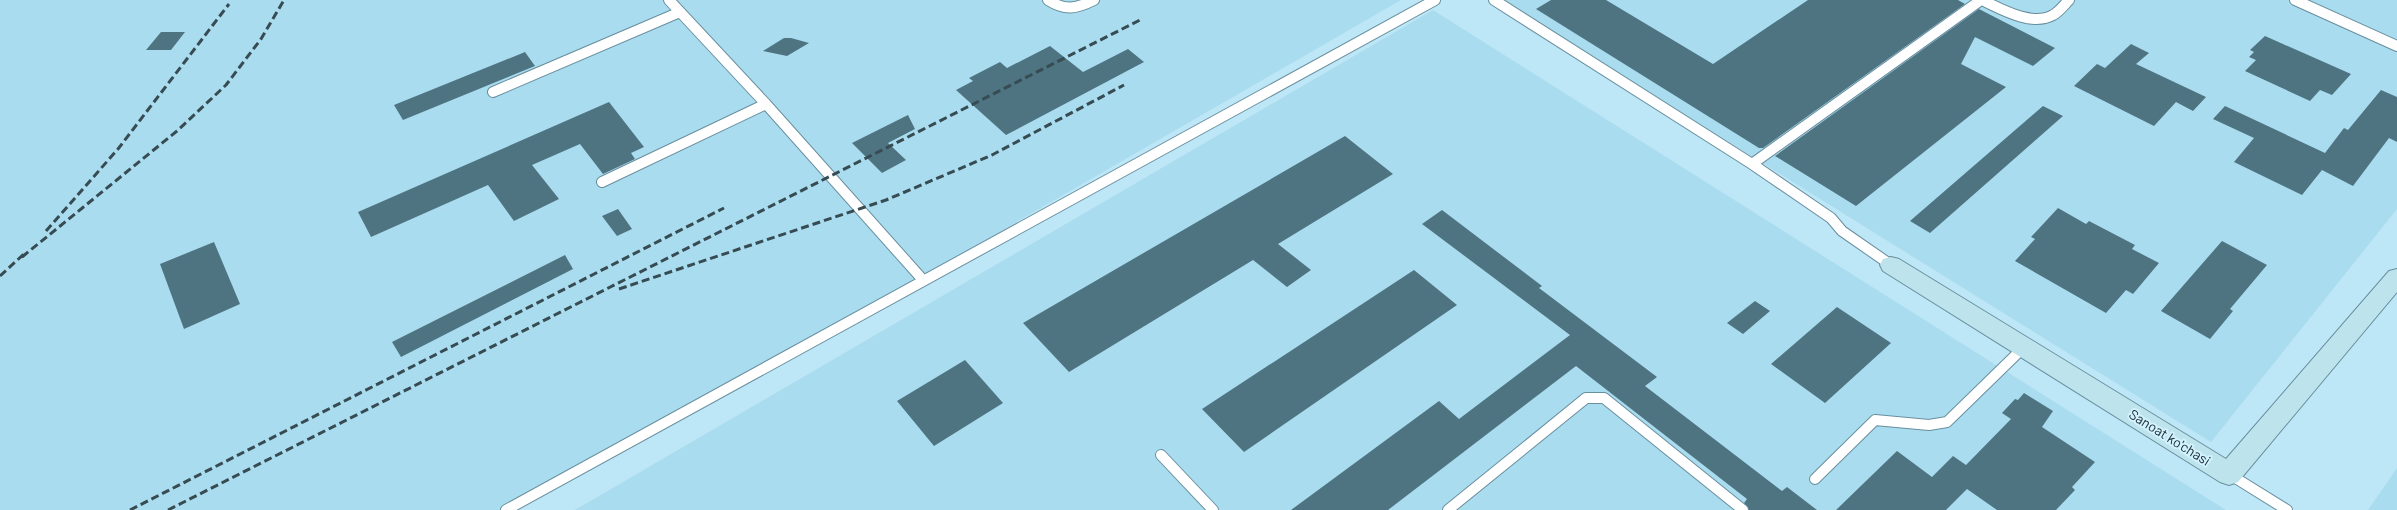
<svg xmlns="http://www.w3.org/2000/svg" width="2397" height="510" font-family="Barlow,sans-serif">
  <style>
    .built { fill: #aadcef }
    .building { fill: #4e7482 }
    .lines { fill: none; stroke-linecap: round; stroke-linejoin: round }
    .lane-casing { stroke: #688f9e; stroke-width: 12 }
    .secondary-casing { stroke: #688f9e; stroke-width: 2 }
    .lane { stroke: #fff; stroke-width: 10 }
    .secondary { fill: #bde3ed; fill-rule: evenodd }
    .rail { stroke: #374b53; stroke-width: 3; stroke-dasharray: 8 4; stroke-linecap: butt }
    .labels { text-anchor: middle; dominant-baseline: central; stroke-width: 4; stroke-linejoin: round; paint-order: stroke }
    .street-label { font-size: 14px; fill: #1a2a30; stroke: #d1f2fe }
  </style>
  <rect width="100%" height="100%" fill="#bde6f6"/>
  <path class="built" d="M0 0H1401L518 510H0Z
    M1500 0H2397V209L2211 442Z
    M1433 10 2226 510H575Z
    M2397 468V510H2368Z"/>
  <path class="building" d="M1551 0H1606L1713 64 1808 0H1958L1965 4 1763 148H1759L1536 9Z
    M1979 9 2055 48 2033 66 1975 37 1961 64 2006 87 1856 206 1775 156Z
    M161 32H185L171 50H146Z
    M2265 36 2351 74 2332 95 2320 90 2310 101 2245 71 2256 60 2249 57 2254 52 2250 50Z
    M784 38H791L809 43 787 56 763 51Z
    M2131 44 2149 53 2136 64 2206 97 2193 111 2176 102 2154 126 2074 86 2097 64 2105 68Z
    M1050 46 1083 72 1128 49 1144 62 1006 135 956 90 973 81 969 78 1000 62 1007 68Z
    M525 52 535 66 403 120 394 105Z
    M2381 90 2397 97V142L2389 138 2353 186 2322 170 2302 195 2234 162 2254 138 2213 119 2225 106 2325 153 2344 128 2348 130Z
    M609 102 644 147 631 153 635 159 603 174 580 144 532 165 559 199 514 221 488 185 371 237 358 212Z
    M2043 106 2063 116 1930 233 1910 221Z
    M908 115 915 129 888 143 906 160 882 173 852 143Z
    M1345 136 1393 174 1278 244 1311 270 1287 287 1253 260 1069 372 1023 323Z
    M2058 208 2086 224 2089 221 2135 245 2132 249 2159 263 2133 294 2126 290 2106 313 2015 261 2035 239 2031 237Z
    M618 209 632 229 617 236 602 216Z
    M1442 210 1542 286 1539 288 1657 377 1645 386 1782 491 1787 487 1817 510H1749L1744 503 1747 499 1576 366 1388 510H1291L1439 401 1459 419 1570 335 1422 224Z
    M2222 241 2267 265 2230 309 2233 311 2210 339 2161 311Z
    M214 242 240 304 184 329 160 264Z
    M565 255 573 269 401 357 392 342Z
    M1414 270 1457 305 1244 452 1202 409Z
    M1755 301 1770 311 1743 334 1727 323Z
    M1837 307 1891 343 1825 403 1771 364Z
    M965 360 1003 403 934 446 897 401Z
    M2024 393 2053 411 2042 427 2095 462 2072 487 2075 490 2056 510H1997L1967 489 1946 510H1836L1897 451 1932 477 1953 456 1966 465 2011 419 2002 413 2015 399 2018 400Z"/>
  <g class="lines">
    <g class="lane-casing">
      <path id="lane" d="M669 0 766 104 923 280
        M1048 0C1065 11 1076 9 1094 0
        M1494 0 1752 164 1831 218 1842 231 1891 265
        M1982 0C2001 9 2032 27 2053 15 2059 12 2064 5 2069 0
        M2295 0 2397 46
        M493 92 680 12
        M1752 164 1981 0
        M602 182 766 104
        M1161 455 1213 510
        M2229 474 2287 510
        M1815 479 1875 420 1929 425 1947 422 2024 347
        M506 510 1435 0
        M1448 510 1586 398H1604L1743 510"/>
    </g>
    <g class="secondary-casing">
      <path id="secondary" d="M1891 257 1899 259 2226 459 2389 271 2397 269V292L2238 482 2229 485 2220 482 1883 271 1880 265 1883 259Z"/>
    </g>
    <use href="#lane" class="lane"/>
    <use href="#secondary" class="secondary"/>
    <path class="rail" d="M46 231 118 149 229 4
      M22 257 177 131 226 85 261 39 284 0
      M0 276 25 253
      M619 289 886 200 992 155 1124 85
      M130 510 724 208
      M168 510 1140 20"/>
  </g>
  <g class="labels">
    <g class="street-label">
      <text transform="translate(2170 437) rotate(32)">Sanoat ko'chasi</text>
    </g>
  </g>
</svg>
